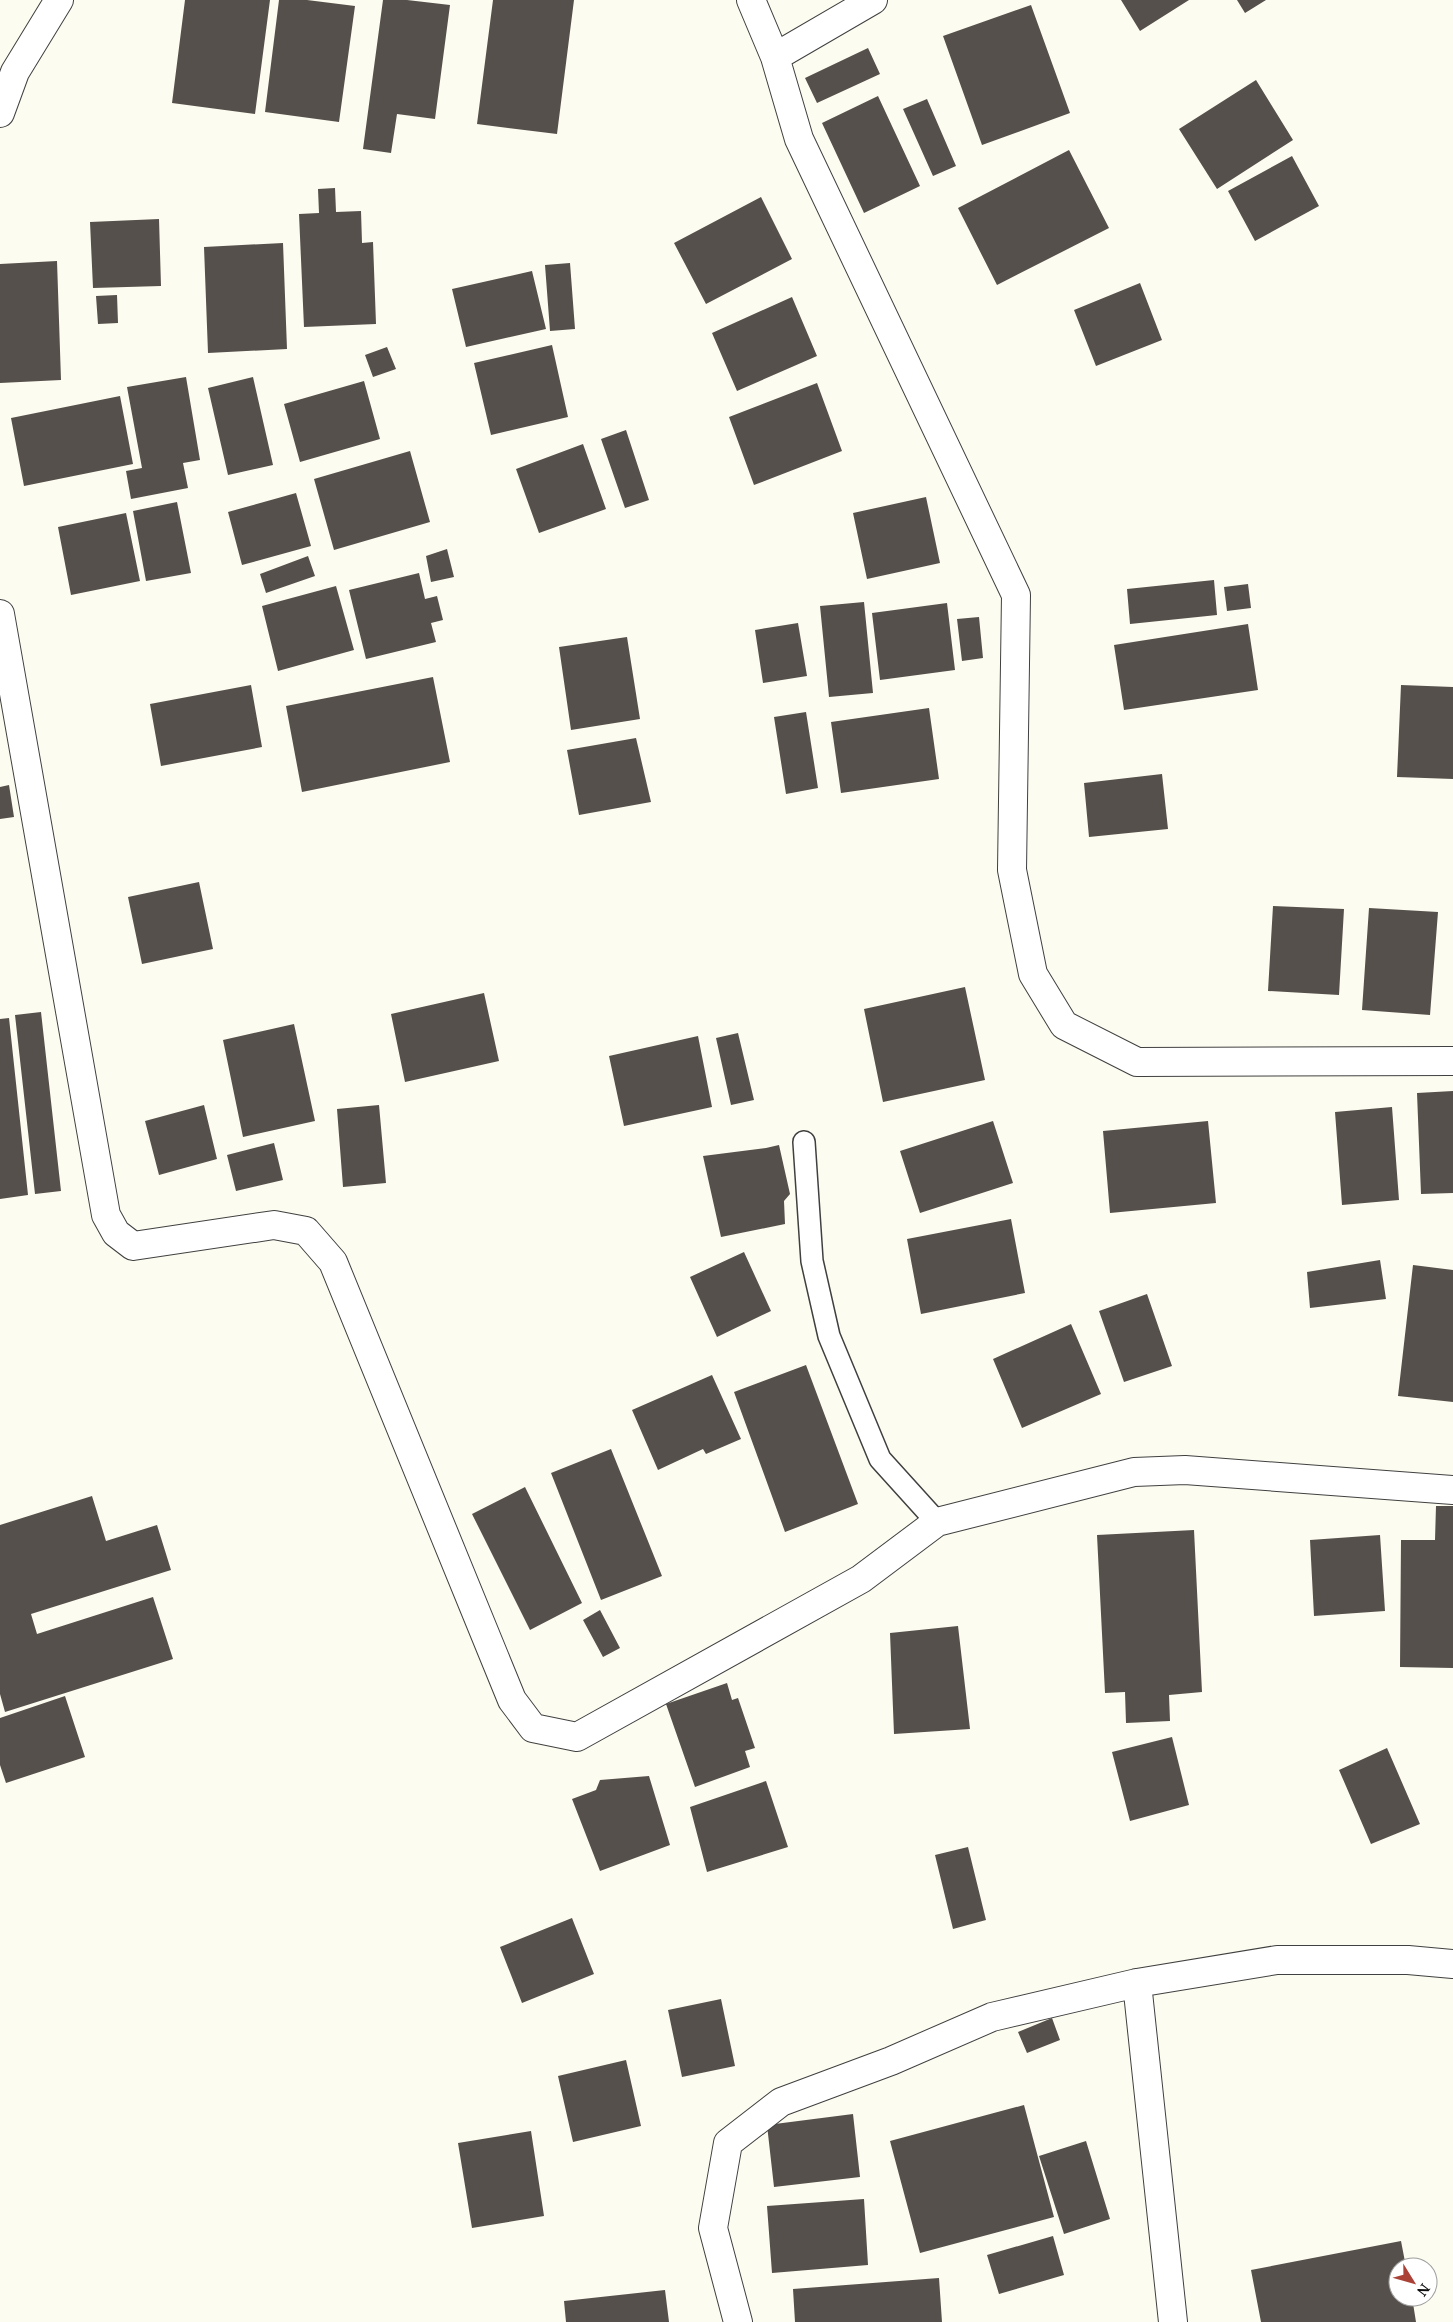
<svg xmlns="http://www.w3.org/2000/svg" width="1453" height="2322" font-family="'Noto Serif',serif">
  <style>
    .building { fill: #55504b }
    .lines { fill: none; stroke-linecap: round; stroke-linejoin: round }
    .lane-casing { stroke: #404040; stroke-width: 24 }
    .street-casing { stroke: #404040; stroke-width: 30 }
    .lane { stroke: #fff; stroke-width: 21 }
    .street { stroke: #fff; stroke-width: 28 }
  </style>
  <rect width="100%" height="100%" fill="#fdfcf0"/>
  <path class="building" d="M185 0H270L255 114 172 103Z
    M279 0H307L355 6 339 122 265 112Z
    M383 0H407L450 5 435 119 397 114 391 153 363 149Z
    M493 0H574L557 134 477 124Z
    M1121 0H1189L1140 31Z
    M1237 0H1266L1245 13Z
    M1031 5 1070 113 982 145 943 36Z
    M868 48 880 74 817 103 805 78Z
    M1256 80 1293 140 1217 189 1179 129Z
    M878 96 920 186 864 213 822 123Z
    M927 99 956 166 933 176 903 109Z
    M1069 150 1109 228 997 285 958 208Z
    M1292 156 1319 206 1255 241 1228 191Z
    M335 188 336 212 361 211 362 243 373 242 376 324 304 327 299 214 319 213 318 189Z
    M761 197 792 259 706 304 674 243Z
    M159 219 161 286 93 288 90 222Z
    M283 243 287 349 208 353 204 247Z
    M57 261 61 380 0 383V264Z
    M570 263 575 329 550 331 545 265Z
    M532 271 546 329 466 347 452 289Z
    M1140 283 1162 340 1096 366 1074 310Z
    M117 295 118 323 98 324 96 296Z
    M792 297 817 356 737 391 712 333Z
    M552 345 568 417 491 435 474 363Z
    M387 347 396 369 373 377 365 355Z
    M186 377 200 460 183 463 188 488 131 499 126 471 142 468 127 387Z
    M253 377 273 465 228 475 208 388Z
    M364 381 380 439 300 462 284 404Z
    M817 383 842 451 754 485 729 417Z
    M120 396 133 464 24 486 11 418Z
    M626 430 649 500 625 508 601 439Z
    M583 444 606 509 539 533 516 469Z
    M410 451 430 522 334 550 314 479Z
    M296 493 311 546 242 565 228 512Z
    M926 497 940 563 867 579 853 513Z
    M177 502 191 573 146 581 133 511Z
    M126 513 140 581 71 595 58 527Z
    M447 549 454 577 431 582 426 556Z
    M308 556 315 576 266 593 260 574Z
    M419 573 425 599 437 596 443 620 431 623 436 642 366 659 349 590Z
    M1214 580 1217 615 1130 624 1127 589Z
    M1248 584 1251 608 1227 611 1224 587Z
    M336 586 354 650 278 671 262 606Z
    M864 602 873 693 829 697 820 606Z
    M947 603 955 670 880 680 872 613Z
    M979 617 983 658 962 661 957 619Z
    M798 623 807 676 763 683 755 630Z
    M1248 624 1258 690 1124 710 1114 645Z
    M627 637 640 719 571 730 559 647Z
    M433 677 450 762 302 792 286 706Z
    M251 685 262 747 161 766 150 704Z
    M1401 685 1453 687V779L1397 777Z
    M929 708 939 779 841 793 831 722Z
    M806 712 818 788 786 794 774 717Z
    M636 738 651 802 579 815 567 750Z
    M1162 774 1168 829 1089 837 1084 783Z
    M9 785 14 817 0 819V787Z
    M199 882 213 949 142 964 128 897Z
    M1273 906 1344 909 1339 995 1268 991Z
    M1369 908 1438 912 1430 1015 1362 1010Z
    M965 987 985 1080 883 1102 864 1009Z
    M484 993 499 1061 405 1082 391 1014Z
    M41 1012 61 1191 35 1194 15 1015Z
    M9 1018 28 1195 0 1199V1019Z
    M294 1024 315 1121 243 1137 223 1040Z
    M738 1033 754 1100 731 1105 716 1038Z
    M698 1036 712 1107 624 1126 609 1056Z
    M1453 1091V1193L1421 1194 1417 1093Z
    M204 1105 217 1159 159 1175 145 1121Z
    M379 1105 386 1183 343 1187 337 1109Z
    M1392 1107 1399 1200 1342 1205 1335 1112Z
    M993 1121 1013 1183 920 1213 900 1151Z
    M1208 1121 1216 1203 1110 1213 1103 1131Z
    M274 1143 283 1180 236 1191 227 1155Z
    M779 1145 790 1194 784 1201 785 1224 721 1237 703 1156 766 1148Z
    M1011 1219 1025 1293 921 1314 907 1239Z
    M744 1252 771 1311 717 1337 690 1277Z
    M1380 1260 1386 1299 1310 1308 1307 1272Z
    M1413 1265 1453 1270V1402L1398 1396Z
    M1147 1294 1172 1366 1124 1382 1099 1311Z
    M1071 1324 1101 1394 1022 1428 993 1359Z
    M806 1365 858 1504 785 1532 734 1392Z
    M712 1375 741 1439 706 1454 703 1449 658 1470 632 1410Z
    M611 1449 662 1576 601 1600 551 1473Z
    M525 1487 582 1603 530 1630 472 1514Z
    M92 1496 106 1541 157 1525 171 1570 31 1614 37 1634 153 1597 173 1659 5 1712 0 1694V1525Z
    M1436 1506H1453V1668L1400 1667 1401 1540H1435Z
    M1194 1530 1202 1692 1169 1695 1170 1721 1126 1723 1125 1692 1105 1693 1097 1535Z
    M1380 1535 1385 1611 1314 1616 1310 1540Z
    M600 1610 620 1648 603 1657 583 1620Z
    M958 1626 970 1729 894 1734 890 1633Z
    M727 1683 732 1700 738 1698 755 1748 745 1751 750 1767 695 1787 666 1704Z
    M65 1696 85 1757 6 1783 0 1765V1718Z
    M1172 1737 1189 1805 1130 1821 1112 1752Z
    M1387 1748 1420 1824 1371 1844 1339 1770Z
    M649 1776 670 1845 600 1871 572 1799 596 1790 600 1780Z
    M766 1781 788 1847 707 1872 690 1807Z
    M968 1847 986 1920 953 1929 935 1855Z
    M572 1918 594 1974 522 2003 500 1947Z
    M721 1999 735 2066 682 2077 668 2010Z
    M1052 2018 1060 2040 1027 2053 1018 2032Z
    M626 2060 641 2126 573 2142 558 2076Z
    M1024 2105 1054 2217 920 2253 890 2141Z
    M853 2114 860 2177 774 2187 767 2125Z
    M531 2131 544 2216 472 2228 458 2143Z
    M1086 2141 1110 2219 1064 2234 1039 2156Z
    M864 2199 868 2265 772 2273 767 2206Z
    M1053 2236 1064 2275 999 2294 987 2255Z
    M1401 2241 1406 2267H1398V2297H1412L1416 2322H1261L1251 2270Z
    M939 2278 942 2322H795L793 2289Z
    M665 2290 669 2322H566L564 2301Z"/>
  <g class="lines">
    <g class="lane-casing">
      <path id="lane" d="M804 1142 812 1261 829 1336 880 1459 937 1522"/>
    </g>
    <g class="street-casing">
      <path id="street" d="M751 0 775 57 873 0
        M775 57 799 139 1016 595 1012 870 1033 974 1064 1025 1137 1062 1453 1061
        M0 113 15 72 59 0
        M0 614 106 1215 116 1233 133 1246 274 1225 306 1231 333 1262 512 1700 533 1728 577 1737 861 1579 937 1522 1134 1472 1185 1470 1453 1490
        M1137 1983 1173 2322
        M738 2322 713 2228 728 2143 781 2102 891 2061 992 2017 1137 1983 1277 1960H1408L1453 1964"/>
    </g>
    <use href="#lane" class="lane"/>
    <use href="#street" class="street"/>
  </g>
  <g transform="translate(1413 2282) rotate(127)"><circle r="24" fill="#ffffff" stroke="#9e9e9e"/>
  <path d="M0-4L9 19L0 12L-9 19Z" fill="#ab4238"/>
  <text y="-8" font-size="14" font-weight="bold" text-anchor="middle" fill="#0d0d0d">N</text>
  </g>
</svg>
